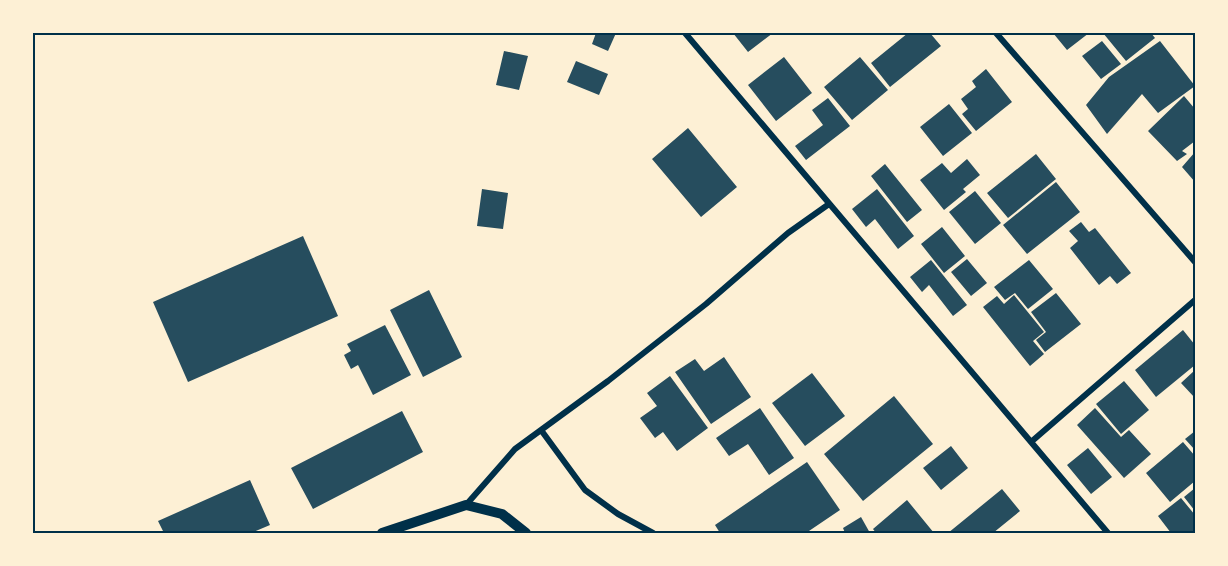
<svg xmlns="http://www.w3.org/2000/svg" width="1228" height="566" font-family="'IBM Plex Serif',serif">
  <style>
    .building { fill: #264d5e }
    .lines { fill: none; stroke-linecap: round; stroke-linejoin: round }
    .minor { stroke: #003049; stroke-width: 6 }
    .tertiary { stroke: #003049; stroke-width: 10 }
    .neatline { fill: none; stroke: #003049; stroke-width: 2 }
  </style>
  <rect width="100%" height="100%" fill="#fdf0d5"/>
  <path class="building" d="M596 33H616L608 51 592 44Z
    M733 33H773L748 52Z
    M908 33H930L941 46 890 87 871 63Z
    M1053 33H1089L1067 50Z
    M1103 33H1151L1155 38 1126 61Z
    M1102 41 1121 64 1101 79 1082 56Z
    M1160 41 1195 86 1158 113 1142 94 1107 134 1086 105 1109 77Z
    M504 51 528 56 519 90 496 85Z
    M784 57 812 93 776 121 748 85Z
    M860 57 888 90 852 120 824 87Z
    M576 61 608 74 599 95 567 82Z
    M986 69 1012 102 976 131 962 114 968 109 961 99 976 87 972 81Z
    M1184 96 1195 109V141L1182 151 1187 154 1177 161 1148 131Z
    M828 98 850 126 806 160 795 146 823 125 812 110Z
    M949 104 972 133 943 156 920 127Z
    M688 128 737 187 701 217 652 159Z
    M1195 152V182L1182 167Z
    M1036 154 1056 179 1008 218 987 193Z
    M967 159 980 175 963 189 966 192 944 210 920 180 942 163 951 173Z
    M885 164 922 210 907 222 871 176Z
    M1056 182 1080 212 1027 254 1003 225Z
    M482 189 508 193 503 229 477 226Z
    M877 189 914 236 898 249 875 219 866 227 852 209Z
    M975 191 1001 223 975 244 949 212Z
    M1081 222 1089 232 1095 228 1131 273 1117 284 1110 276 1099 285 1070 248 1078 241 1069 231Z
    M942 227 965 256 944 273 921 244Z
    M303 236 338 316 188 382 153 302Z
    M967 259 987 283 971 296 951 272Z
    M931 260 967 305 953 316 929 285 922 292 910 277Z
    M1029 260 1053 289 1028 309 1015 293 1005 300 994 287Z
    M429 290 462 357 423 377 390 310Z
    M1056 293 1081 324 1045 352 1036 340 1046 332 1031 312Z
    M1014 295 1044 332 1033 341 1044 354 1030 366 983 307 997 296 1004 304Z
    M385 325 411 375 373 395 358 365 351 369 344 355 351 351 347 344Z
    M1183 330 1195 345V365L1156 397 1135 370Z
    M724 357 751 397 711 424 675 372 695 359 704 371Z
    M1195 370V398L1181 383Z
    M812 373 845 416 805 446 772 403Z
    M670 376 708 428 677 451 663 432 655 438 640 418 657 406 647 393Z
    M1124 381 1149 410 1121 434 1096 404Z
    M894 396 933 444 863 501 824 454Z
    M760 408 794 458 769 475 748 444 729 456 716 438Z
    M1095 408 1121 437 1129 430 1151 454 1124 478 1077 425Z
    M402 411 423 452 313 509 291 468Z
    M1195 431V450L1185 439Z
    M1183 442 1195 456V481L1170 502 1146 473Z
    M951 446 968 468 941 490 923 468Z
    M1088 448 1112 477 1091 494 1067 465Z
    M807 462 840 510 806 533H720L715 525Z
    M250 480 270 525 251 533H164L158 521Z
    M1195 488V511L1184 497Z
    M1002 489 1020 511 993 533H948Z
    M1181 498 1195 515V533H1171L1158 516Z
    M907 500 934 533H876L873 529Z
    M861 517 870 533H845L843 528Z"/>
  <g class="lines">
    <path class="minor" d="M685 33 1108 533
      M996 33 1195 262
      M541 430 585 490 618 514 653 533
      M1031 442 1195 300
      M466 505 515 449 608 381 706 304 788 233 829 204"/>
    <path class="tertiary" d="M382 533 466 505 502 514 526 533"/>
  </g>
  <rect width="1228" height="566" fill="none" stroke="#fdf0d5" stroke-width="69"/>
  <rect x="34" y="34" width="1160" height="498" class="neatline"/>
</svg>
